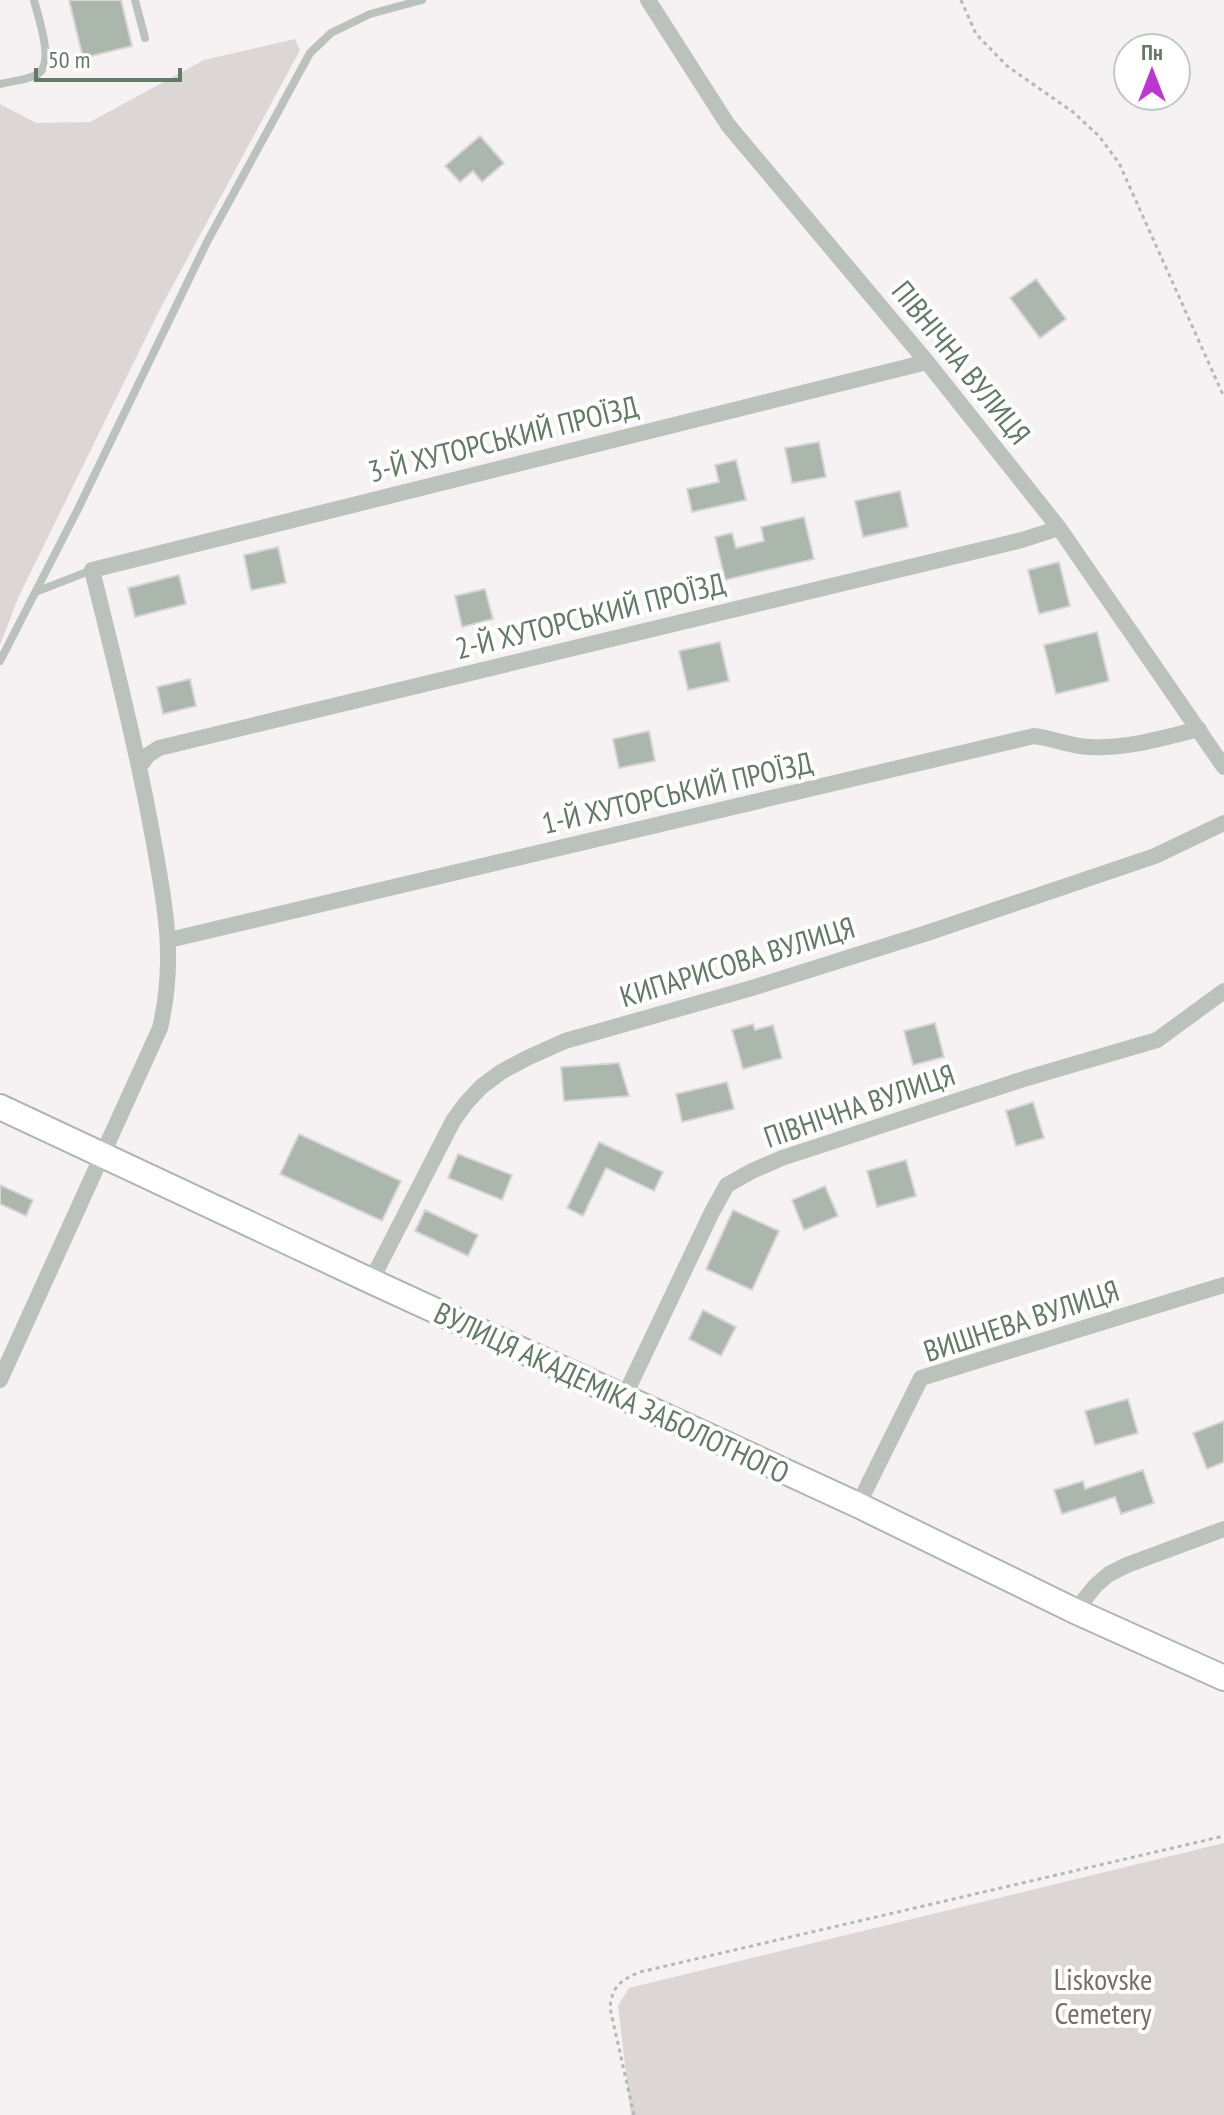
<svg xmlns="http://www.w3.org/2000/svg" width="1224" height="2115" font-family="'PT Sans Narrow',sans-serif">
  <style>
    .green { fill: #dcd6d4 }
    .building { fill: #abb6ac; stroke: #d7d5d6; stroke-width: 2 }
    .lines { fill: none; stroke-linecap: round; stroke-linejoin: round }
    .primary-casing { stroke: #aeb7af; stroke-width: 28 }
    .path { stroke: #b3b9b3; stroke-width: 3; stroke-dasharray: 4 4; stroke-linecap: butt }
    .service { stroke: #bac2bb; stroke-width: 8 }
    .minor { stroke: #bac2bb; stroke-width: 16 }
    .primary { stroke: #fff; stroke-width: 24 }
    .labels { text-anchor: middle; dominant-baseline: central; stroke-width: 8; stroke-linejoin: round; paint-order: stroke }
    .street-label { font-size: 30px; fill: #637b65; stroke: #fff }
    .park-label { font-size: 30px; fill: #796e65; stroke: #fff }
  </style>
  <rect width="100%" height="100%" fill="#f6f2f4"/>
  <path class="green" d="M295 39 300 50 159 311 18 598 0 645V104L36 123 90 122 204 60Z
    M1224 1843V2115H631L618 2006 629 1988Z"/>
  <path class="building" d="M69 0H121L132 46 83 58Z
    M480 136 504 163 482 182 473 171 460 182 445 166Z
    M1036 279 1066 319 1040 338 1010 298Z
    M819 442 826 477 792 483 785 448Z
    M736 460 746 500 692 512 687 489 719 482 715 465Z
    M900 491 908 527 863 537 855 501Z
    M804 517 814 559 725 580 715 537 732 533 736 548 764 541 761 527Z
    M278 547 286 583 251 590 244 555Z
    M1059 562 1070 606 1039 614 1028 570Z
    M179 575 186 604 135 617 128 588Z
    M485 589 493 619 462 627 455 596Z
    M1097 632 1109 681 1056 694 1044 645Z
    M720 642 729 681 688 690 679 651Z
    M190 679 196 706 163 714 157 687Z
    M649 731 655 761 619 768 613 739Z
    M935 1023 944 1057 913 1065 904 1031Z
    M753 1024 755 1030 773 1025 782 1058 743 1069 732 1030Z
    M619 1063 629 1096 564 1101 561 1067Z
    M727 1082 734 1109 682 1122 676 1094Z
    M1033 1102 1044 1138 1016 1146 1006 1111Z
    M299 1134 401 1181 382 1221 280 1174Z
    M599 1142 663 1172 654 1191 606 1168 583 1216 567 1208Z
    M458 1154 512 1175 502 1200 448 1178Z
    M906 1160 916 1196 877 1207 867 1171Z
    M0 1185 33 1200 26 1216 0 1204Z
    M825 1186 838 1216 804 1230 792 1200Z
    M425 1210 478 1235 468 1256 415 1231Z
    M733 1210 779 1231 752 1290 706 1269Z
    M703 1310 736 1327 721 1356 689 1339Z
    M1128 1399 1138 1433 1095 1445 1085 1411Z
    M1224 1421V1462L1207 1469 1193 1433Z
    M1143 1470 1154 1503 1121 1514 1115 1497 1062 1514 1054 1490 1083 1481 1085 1489Z"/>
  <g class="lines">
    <g class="primary-casing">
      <path id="primary" d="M0 1107 371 1281 858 1505 1075 1611 1224 1678"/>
    </g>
    <path class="path" d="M961 0 976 34 1007 66 1073 112 1099 136 1119 163 1224 397
      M634 2115 610 2008C612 1986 621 1980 640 1972L1224 1836"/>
    <path class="service" d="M135 0 145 38
      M0 84C12 81 28 80 38 74 55 63 38 17 34 0
      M38 591 92 570
      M0 661 78 509 207 242 310 53 331 33 370 14 422 0"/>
    <path class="minor" d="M648 0 728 125 927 362 1059 528 1224 767
      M140 766 148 755 159 748 1022 540 1059 528
      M169 940 1034 736C1052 738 1070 746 1089 747 1126 749 1163 738 1199 729
      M371 1281 453 1121 466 1103 481 1087 501 1072 527 1058 565 1041 752 988 927 933 1155 856 1224 823
      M0 1380 160 1028C177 956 164 899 151 827 135 741 113 655 92 570L927 362
      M624 1397 712 1212 727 1185 752 1171 782 1158 1027 1078 1157 1040 1224 991
      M858 1505 921 1378 1224 1285
      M1075 1611 1096 1585 1109 1574 1127 1565 1224 1529"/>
    <use href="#primary" class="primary"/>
  </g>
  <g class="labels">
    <g class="street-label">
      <text transform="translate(962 362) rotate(51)">ПІВНІЧНА ВУЛИЦЯ</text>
      <text transform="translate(503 438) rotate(-14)">3-Й ХУТОРСЬКИЙ ПРОЇЗД</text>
      <text transform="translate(590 615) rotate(-14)">2-Й ХУТОРСЬКИЙ ПРОЇЗД</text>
      <text transform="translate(677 792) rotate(-13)">1-Й ХУТОРСЬКИЙ ПРОЇЗД</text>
      <text transform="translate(737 961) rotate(-17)">КИПАРИСОВА ВУЛИЦЯ</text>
      <text transform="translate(859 1105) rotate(-19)">ПІВНІЧНА ВУЛИЦЯ</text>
      <text transform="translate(1021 1320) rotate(-18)">ВИШНЕВА ВУЛИЦЯ</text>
      <text transform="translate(612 1392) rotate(25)">ВУЛИЦЯ АКАДЕМІКА ЗАБОЛОТНОГО</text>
    </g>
    <g class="park-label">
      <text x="1103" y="1978">Liskovske<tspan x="1103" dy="34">Cemetery</tspan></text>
    </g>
  </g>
  <g transform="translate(1152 72)"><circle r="38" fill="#ffffff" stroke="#c1cac1" stroke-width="2"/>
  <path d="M0-6L14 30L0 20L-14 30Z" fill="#bd35d3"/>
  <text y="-12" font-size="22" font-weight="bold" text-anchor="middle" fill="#637b65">Пн</text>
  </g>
  <path d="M36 68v12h144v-12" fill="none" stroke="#637b65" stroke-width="4"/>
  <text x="48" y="68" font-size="24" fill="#637b65" stroke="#ffffff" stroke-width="6" paint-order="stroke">50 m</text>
</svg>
